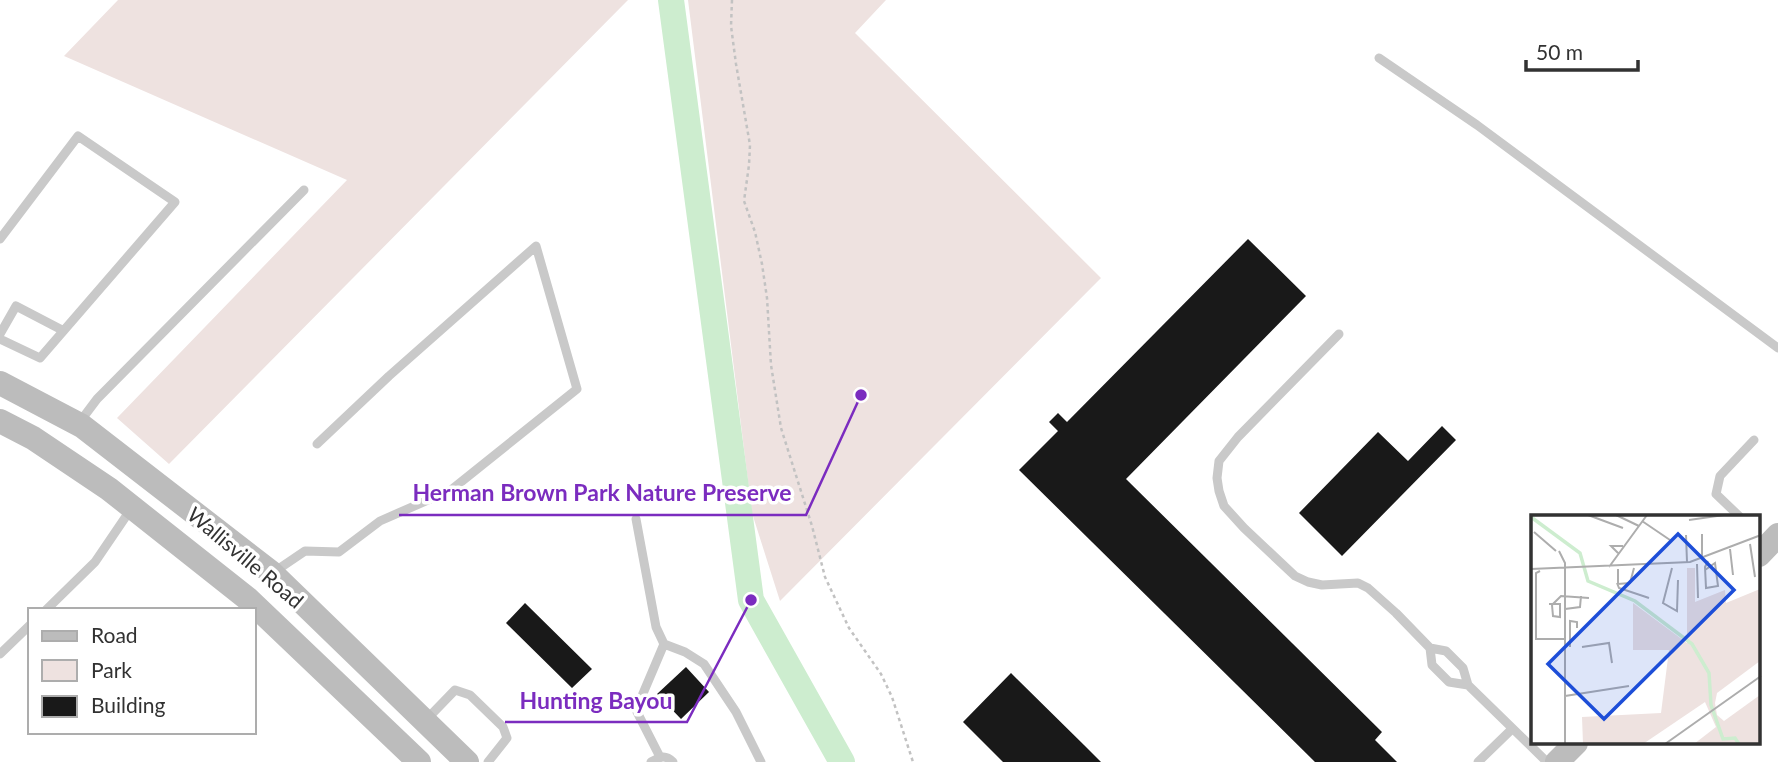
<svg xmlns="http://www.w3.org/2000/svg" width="1778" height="762" font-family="Lato,sans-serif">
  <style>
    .green { fill: #eee2e0 }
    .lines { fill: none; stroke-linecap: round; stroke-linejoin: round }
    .river { stroke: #cdedcf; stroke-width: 26 }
    .building { fill: #191919 }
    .path { stroke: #c2c2c2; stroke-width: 2.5; stroke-dasharray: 3.5 3.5; stroke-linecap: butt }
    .lane { stroke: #c9c9c9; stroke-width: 9 }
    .secondary { stroke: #bcbcbc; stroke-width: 24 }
    .labels { text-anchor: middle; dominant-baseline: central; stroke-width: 7; stroke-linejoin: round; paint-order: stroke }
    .street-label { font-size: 21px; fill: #323232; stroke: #fff }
    .inset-river { fill: none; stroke: #cdedcf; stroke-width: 3.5 }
    .inset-road { fill: none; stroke: #adadad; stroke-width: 2 }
    .view { fill: #1d4ed8; fill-opacity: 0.15; stroke: #1d4ed8; stroke-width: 3.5 }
    .inset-edge { fill: none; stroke: #323232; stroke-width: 3.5 }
    .leader { fill: none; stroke: #7b2cbf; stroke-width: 2.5 }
    .callout-dot { fill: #7b2cbf; stroke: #fff; stroke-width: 2.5 }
    .callout-label { font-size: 23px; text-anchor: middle; font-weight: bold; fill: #7b2cbf; stroke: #fff; stroke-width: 7; stroke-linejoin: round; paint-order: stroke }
  </style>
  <rect width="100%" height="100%" fill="#fff"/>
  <path class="green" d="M118 0H628L169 464 117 418 347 180 64 56Z
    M688 0H886L855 33 1101 278 780 601 752 513Z"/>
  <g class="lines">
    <path class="river" d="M671 0 751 600 842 762"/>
  </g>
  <path class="building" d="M1248 239 1306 296 1126 479 1382 732 1375 740 1397 762H1315L1019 470 1058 431 1049 422 1058 413 1067 422Z
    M1442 426 1456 440 1342 556 1299 513 1378 432 1408 461Z
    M525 603 592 669 572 688 506 623Z
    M686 667 709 692 681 719 657 694Z
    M1011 673 1084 745 1101 762H1003L963 722Z"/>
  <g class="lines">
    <path class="path" d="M732 0 731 26 736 64 750 145 749 165 744 201 755 232 762 264 767 298 771 365 781 428 812 526 825 577 849 628 881 674 892 697 913 762"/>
    <path class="lane" d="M1379 58 1477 125 1778 348
      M0 239 78 136 175 202 40 358 0 339
      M0 334 16 306 62 330
      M1339 334 1238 437 1219 461 1217 478 1219 491 1224 506 1244 528 1295 576 1308 582 1322 585 1358 583 1368 588 1396 613 1430 648
      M79 423 97 399 304 190
      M1740 517 1716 494 1720 476 1754 440
      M636 519 656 627 664 644 685 652 704 664 736 712 761 762
      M274 572 305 551 339 552 380 521 451 490 577 389 536 246 389 376 317 444
      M46 610 95 562 131 509
      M0 654 30 625
      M1468 685 1449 682 1432 665 1430 648 1446 651 1463 668 1468 685 1547 762
      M426 720 455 690 470 695 503 727 507 738 488 762
      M660 757 636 710 664 644
      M651 762C660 757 665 754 673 762
      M1478 762 1512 729"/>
    <path class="secondary" d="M0 383 82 426 272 573 467 762
      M0 421 33 438 109 489 248 599 419 762
      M1759 555 1778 535
      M1557 762 1576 743"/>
  </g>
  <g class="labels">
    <g class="street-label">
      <text transform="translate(246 557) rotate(40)">Wallisville Road</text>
    </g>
  </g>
  <g transform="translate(1531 515)">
    <rect width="229" height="229" fill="#fff"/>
    <path d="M156 53H164V87L194 75 195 88 229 74V146L186 178 184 188 186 200 193 206 229 180V229H163L185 212 174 187 112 229H52L51 202 130 198 138 135H102V88L156 128Z" fill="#eee2e0"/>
    <path class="inset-river" d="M0 2 49 38 57 66 104 86 161 129 178 158 180 190 192 224 204 223 208 229"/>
    <path class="inset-road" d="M57 0 92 13M85 0 108 11M158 5 193 0M111 6 139 25M3 17 25 36M171 19V44M155 20 156 47M219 29 224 62M199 34 202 60M28 36 34 48V229M87 38 80 31H92M166 49 167 83M78 52 116 0M141 53 132 88 146 96 147 65M0 54 159 47 230 20M87 54V69L99 68 103 53M174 55 184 48 187 71 175 73 174 52 177 46M9 56 5 58V124H34M86 68 88 73 118 83M18 89H29V102L22 101 21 90 30 81 58 83M34 94 49 92 50 81M39 132V106L46 107V113M51 132 78 128 81 148M34 181 98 171M134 229 230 161"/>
    <path class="view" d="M147 19 203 75 73 204 17 149Z"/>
    <rect width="229" height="229" class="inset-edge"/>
  </g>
  <path class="leader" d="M861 395L806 515H399M751 600L687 722H505"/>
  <g class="callout-dot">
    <circle cx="861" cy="395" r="7"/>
    <circle cx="751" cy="600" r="7"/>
  </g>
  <g class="callout-label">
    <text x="602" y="501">Herman Brown Park Nature Preserve</text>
    <text x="596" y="709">Hunting Bayou</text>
  </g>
  <rect x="28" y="608" width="228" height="126" fill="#ffffff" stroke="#adadad" stroke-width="2"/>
  <rect x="42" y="631" width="35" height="10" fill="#bcbcbc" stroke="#adadad" stroke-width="2"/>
  <text x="91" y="643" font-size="21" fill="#323232">Road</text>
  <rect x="42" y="660" width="35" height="21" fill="#eee2e0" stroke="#adadad" stroke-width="2"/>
  <text x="91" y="678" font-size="21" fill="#323232">Park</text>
  <rect x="42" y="696" width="35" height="21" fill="#191919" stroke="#adadad" stroke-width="2"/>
  <text x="91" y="713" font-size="21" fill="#323232">Building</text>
  <path d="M1526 60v10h112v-10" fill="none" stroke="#323232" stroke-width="3.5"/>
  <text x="1536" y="60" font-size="21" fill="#323232" stroke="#ffffff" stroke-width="5" paint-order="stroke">50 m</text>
</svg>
